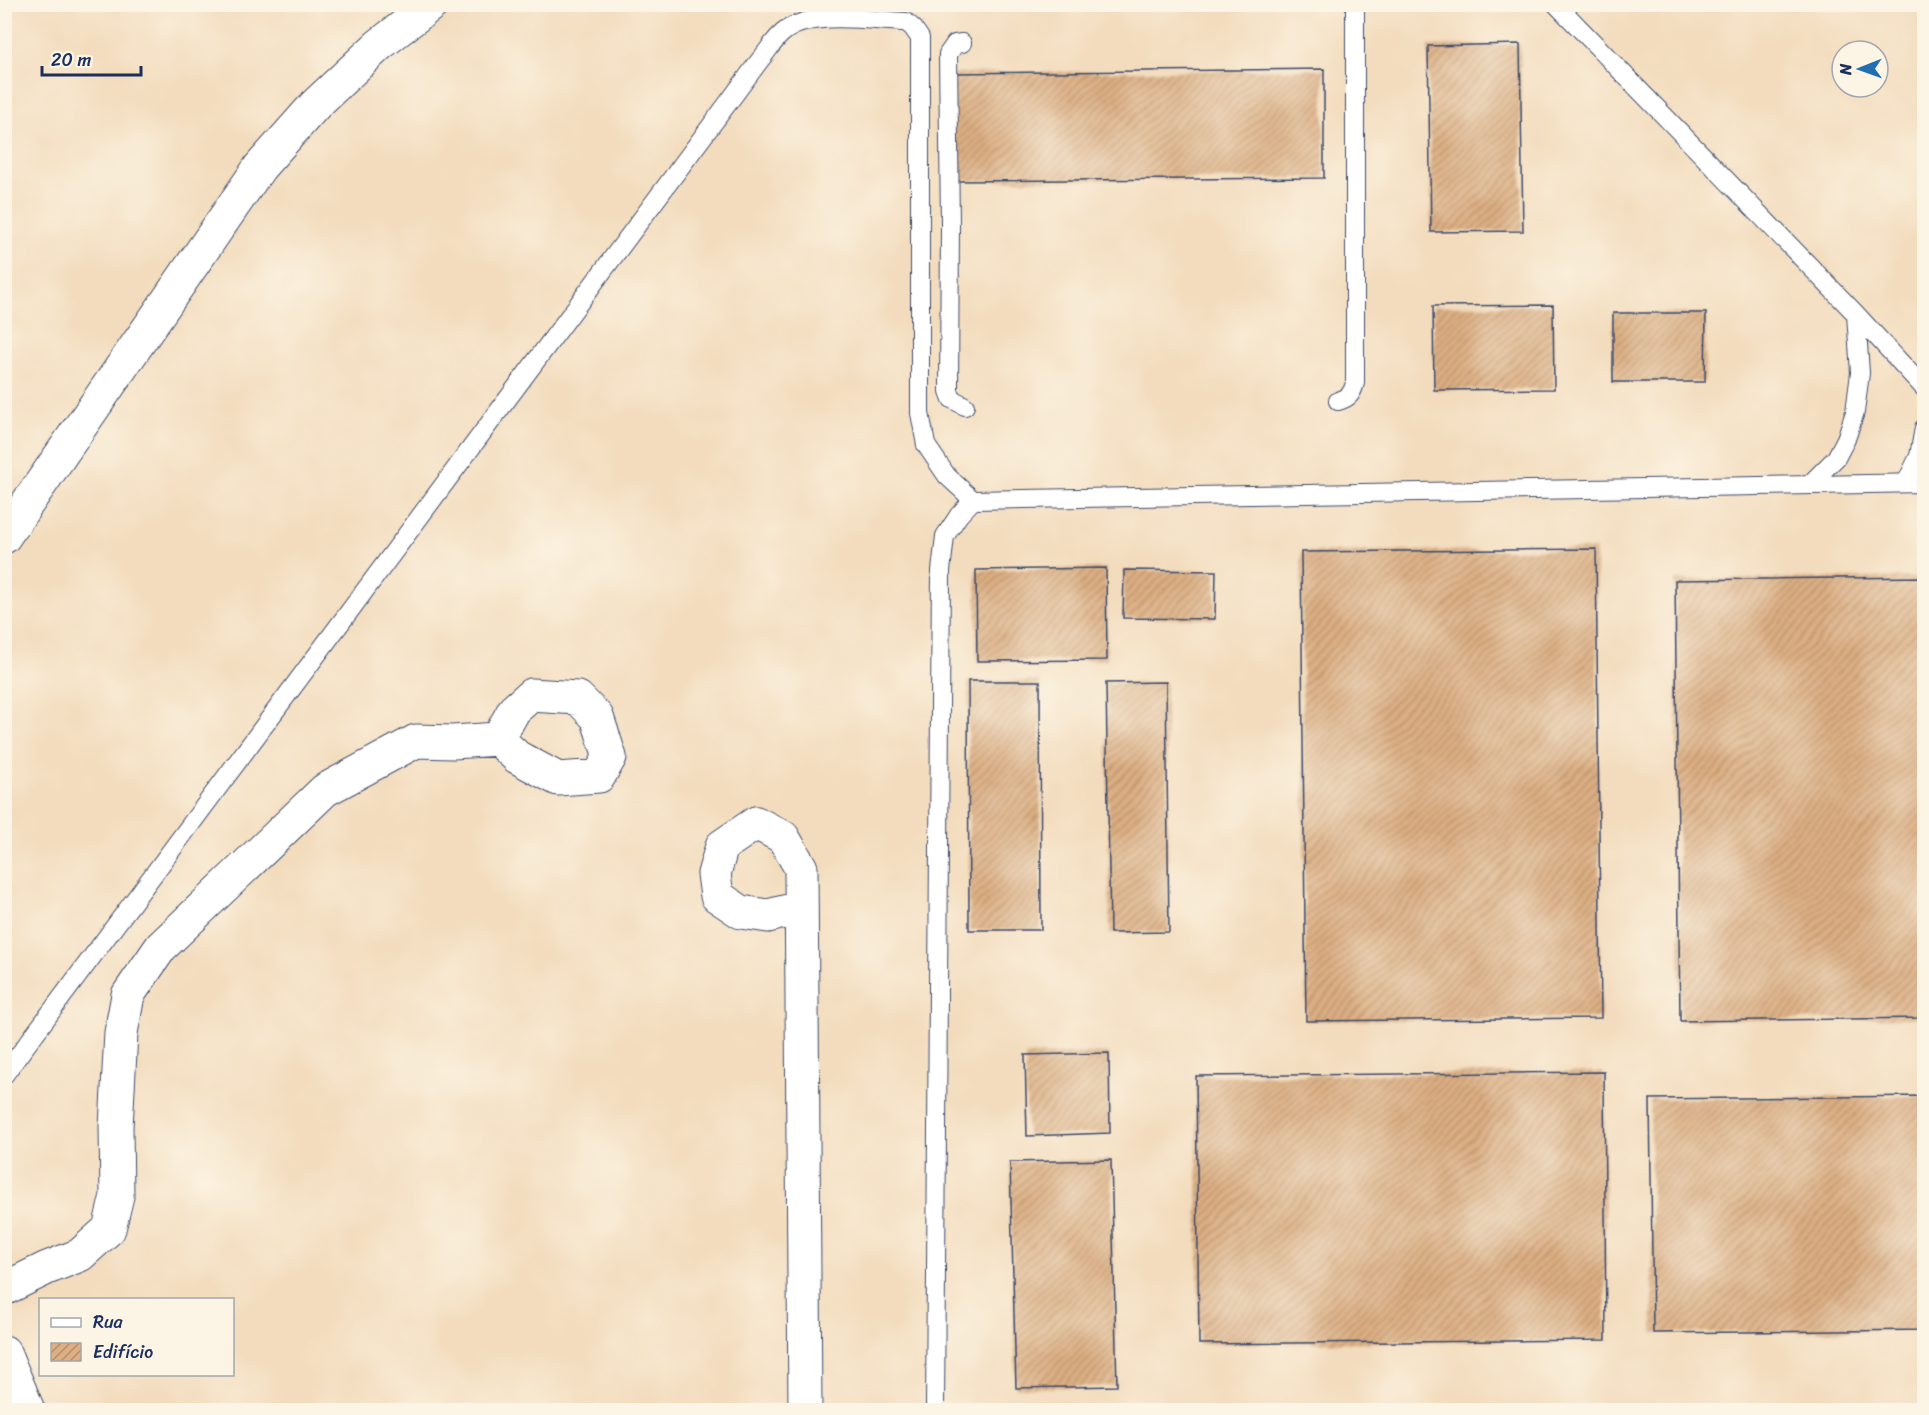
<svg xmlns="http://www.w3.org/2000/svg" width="1929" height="1415" font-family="Sriracha,sans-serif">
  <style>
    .building { fill: url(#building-hatch) }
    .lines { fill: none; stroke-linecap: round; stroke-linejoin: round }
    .lane-casing { stroke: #3b496c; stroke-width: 20 }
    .street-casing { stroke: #3b496c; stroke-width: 35 }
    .secondary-casing { stroke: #3b496c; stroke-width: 35 }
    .lane { stroke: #fff; stroke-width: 18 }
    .street { stroke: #fff; stroke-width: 33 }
    .secondary { stroke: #fff; stroke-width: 33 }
  </style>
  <defs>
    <pattern id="building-hatch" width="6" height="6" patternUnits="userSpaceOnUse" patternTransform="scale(1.5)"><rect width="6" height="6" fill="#ddaf82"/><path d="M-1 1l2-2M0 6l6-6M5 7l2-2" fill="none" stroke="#b28f6e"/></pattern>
  </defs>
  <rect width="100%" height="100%" fill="#fcf5e5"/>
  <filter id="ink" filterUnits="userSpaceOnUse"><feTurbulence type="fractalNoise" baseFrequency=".0167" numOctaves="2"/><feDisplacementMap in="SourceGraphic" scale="12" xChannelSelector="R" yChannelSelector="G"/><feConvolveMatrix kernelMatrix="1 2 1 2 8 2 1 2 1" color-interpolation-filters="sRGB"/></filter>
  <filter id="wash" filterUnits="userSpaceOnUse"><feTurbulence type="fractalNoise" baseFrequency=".008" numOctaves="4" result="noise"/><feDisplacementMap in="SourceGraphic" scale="24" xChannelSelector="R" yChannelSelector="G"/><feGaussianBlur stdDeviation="1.35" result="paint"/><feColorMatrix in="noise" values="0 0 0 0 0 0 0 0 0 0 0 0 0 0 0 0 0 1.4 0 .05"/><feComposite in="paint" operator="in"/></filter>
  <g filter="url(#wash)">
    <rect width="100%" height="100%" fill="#f3dcbd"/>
    <g id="blocks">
      <path class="building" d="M1520 44 1523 231 1431 232 1428 46Z
        M1324 69V178L954 181 953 73Z
        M1553 305 1554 389 1434 390 1433 306Z
        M1613 313H1706L1705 382H1613Z
        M1596 549 1601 1018 1306 1021 1301 552Z
        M1106 568 1107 660 977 661 976 570Z
        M1124 570 1216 571 1215 619 1123 618Z
        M1924 577V1018L1680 1021 1675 580Z
        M968 681H1040L1041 930H969Z
        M1166 682 1169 932 1110 933 1106 683Z
        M1109 1053 1110 1133 1027 1136 1025 1055Z
        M1604 1072 1606 1340 1199 1344 1196 1076Z
        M1924 1096V1330L1653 1333 1650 1099Z
        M1111 1160 1117 1386 1016 1388 1010 1162Z"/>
    </g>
  </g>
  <g filter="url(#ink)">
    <use href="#blocks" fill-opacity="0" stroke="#3b496c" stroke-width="1.5"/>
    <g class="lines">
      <g class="lane-casing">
        <path id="lane" d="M1556 4 1856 314 1924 388
          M962 43 955 44 948 54 950 225 949 391 952 399 965 406
          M1338 401C1349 398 1352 394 1355 383V4
          M1906 483 1919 456 1924 428
          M1809 485 1836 458 1846 439 1855 412 1860 373 1856 314
          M4 1075 760 60C768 51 775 38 785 31 812 10 873 21 906 22L913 28 920 38V413L926 445 947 476 973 500
          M935 1410 941 571 945 536 959 515 973 500 1924 483"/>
      </g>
      <g class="street-casing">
        <path id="street" d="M800 908 768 916 741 912 717 896 714 874 722 846 756 823 783 837 801 868 805 1410
          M4 1289 47 1268 80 1255 109 1229 117 1196 116 1127 121 1033 128 995 161 947 325 790 416 741 453 742 498 739 517 757 558 779 599 776 610 757 597 717 578 698 531 695 514 710 498 739
          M4 1352 28 1410"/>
      </g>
      <g class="secondary-casing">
        <path id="secondary" d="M4 537 260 167 316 104 379 45 432 4"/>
      </g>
      <use href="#lane" class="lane"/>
      <use href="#street" class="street"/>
      <use href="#secondary" class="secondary"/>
    </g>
  </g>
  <rect width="1929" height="1415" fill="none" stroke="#fcf5e5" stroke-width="24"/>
  <rect x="39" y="1298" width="195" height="78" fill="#fcf5e5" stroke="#a2a6af" stroke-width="1.5"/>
  <rect x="51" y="1318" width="30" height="9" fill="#ffffff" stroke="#a2a6af" stroke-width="1.5"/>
  <text x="93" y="1328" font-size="18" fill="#1b2f5e">Rua</text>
  <rect x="51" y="1343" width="30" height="18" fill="url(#building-hatch)" stroke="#a2a6af" stroke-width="1.5"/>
  <text x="93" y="1358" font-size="18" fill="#1b2f5e">Edifício</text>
  <g transform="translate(1860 69) rotate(269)"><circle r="28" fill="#fcf5e5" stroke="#a2a6af" stroke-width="1.5"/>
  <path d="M0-4.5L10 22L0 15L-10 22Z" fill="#1f6fb2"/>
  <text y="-9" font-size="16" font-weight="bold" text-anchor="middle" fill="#1b2f5e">N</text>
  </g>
  <path d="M42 66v9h99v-9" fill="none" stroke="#1b2f5e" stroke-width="3"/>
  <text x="51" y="66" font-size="18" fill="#1b2f5e" stroke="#fcf5e5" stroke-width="4.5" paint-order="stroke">20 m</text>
</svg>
